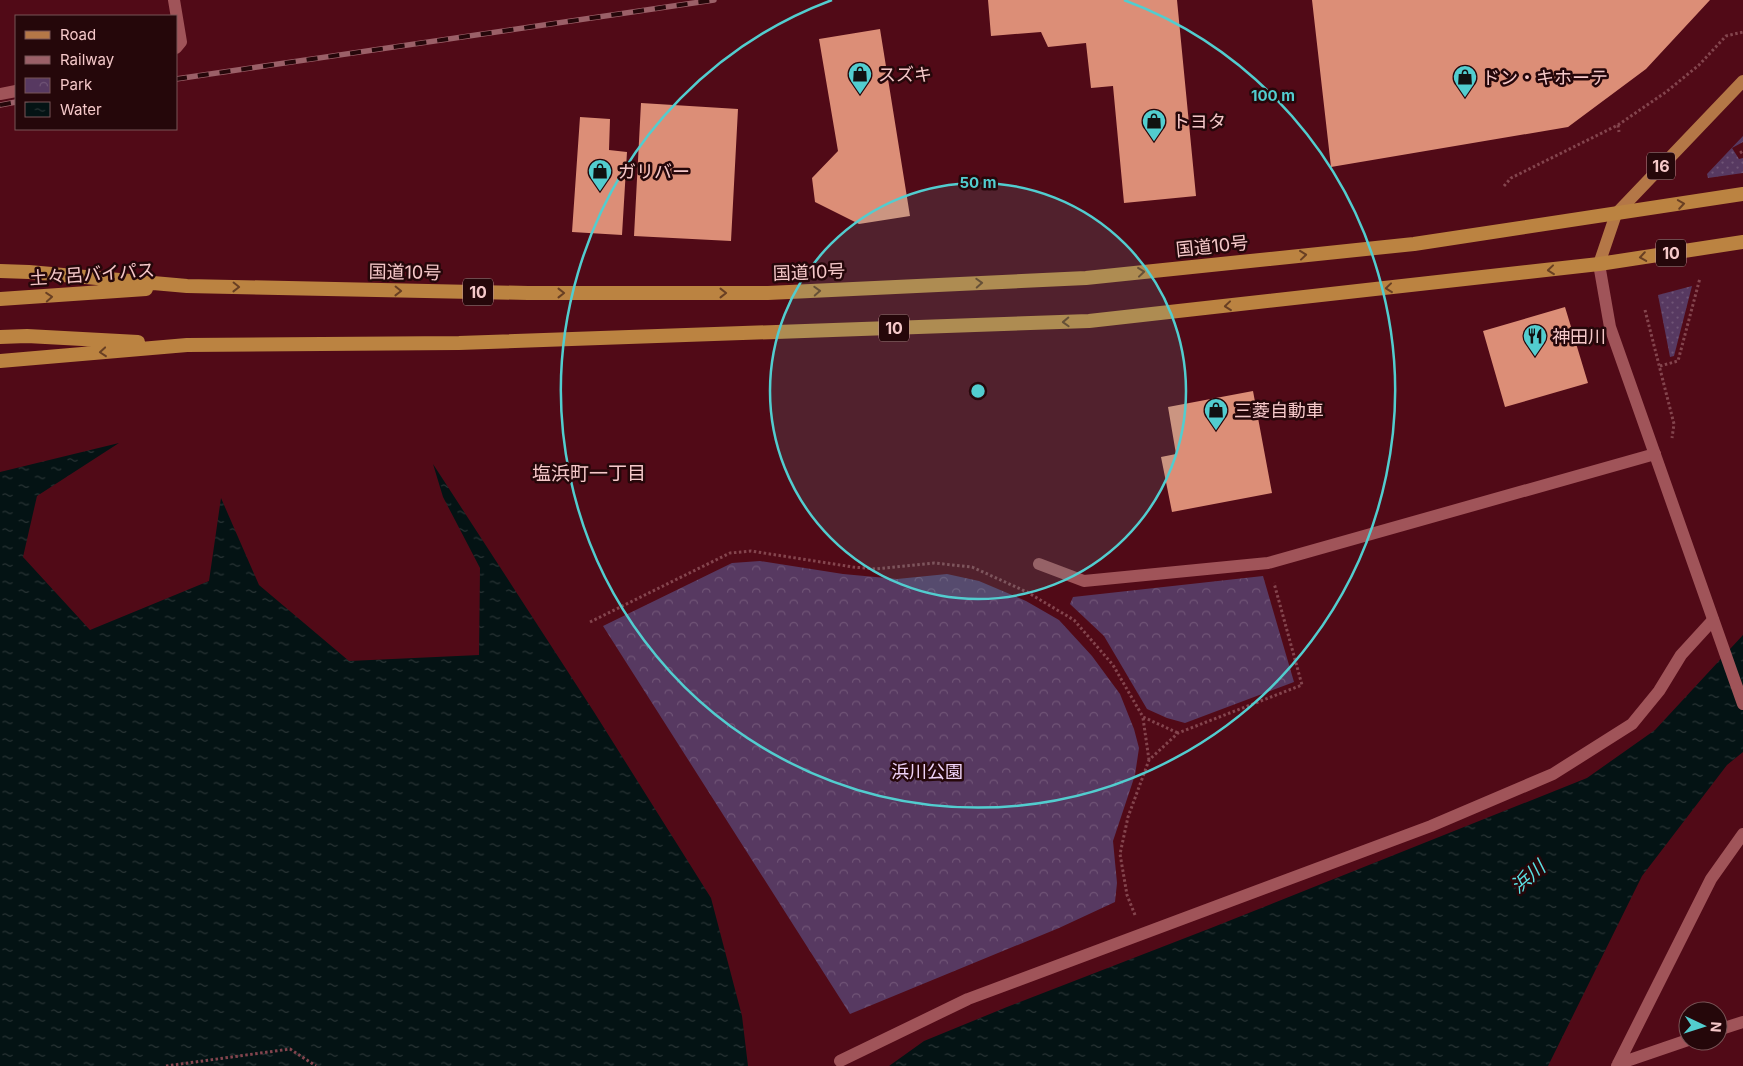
<svg xmlns="http://www.w3.org/2000/svg" width="1743" height="1066" font-family="Inter,'Noto Sans JP',sans-serif">
  <style>
    .grass { fill: url(#grass-dots) }
    .park { fill: url(#park-crowns) }
    .water { fill: url(#water-ripples) }
    .building { fill: #dc8e77 }
    .lines { fill: none; stroke-linecap: round; stroke-linejoin: round }
    .path { stroke: #84454e; stroke-width: 3; stroke-dasharray: 2.5 2.5; stroke-linecap: butt }
    .minor { stroke: #a05459; stroke-width: 12 }
    .tertiary { stroke: #a05459; stroke-width: 12 }
    .primary { stroke: #b47747; stroke-width: 12 }
    .trunk { stroke: #bb8341; stroke-width: 14 }
    .rail-casing { stroke: #9b6068; stroke-width: 5.5 }
    .rail { stroke: #25070a; stroke-width: 4; stroke-dasharray: 11; stroke-linecap: butt }
    .oneway { stroke: #683f23 }
    .ring { fill: none; stroke: #52cdcf; stroke-width: 2.5 }
    .labels { text-anchor: middle; dominant-baseline: central; stroke-width: 5; stroke-linejoin: round; paint-order: stroke }
    .shield { fill: #25070a; stroke: #b78e90; stroke-width: 1 }
    .shield-label { font-size: 16px; font-weight: bold; fill: #f5c8c9 }
    .poi-label { font-size: 18px; fill: #f5c8c9; stroke: #25070a; text-anchor: start }
    .street-label { font-size: 18px; fill: #f5c8c9; stroke: #25070a }
    .park-label { font-size: 18px; fill: #f1d5fa; stroke: #25070a }
    .neighbourhood-label { font-size: 19px; fill: #f5c8c9; stroke: #25070a }
    .water-label { font-size: 19px; font-style: italic; fill: #5ae0e3; stroke: #25070a }
    .centre { fill: #52cdcf; stroke: #25070a; stroke-width: 2.5 }
    .ring-label { font-size: 15px; text-anchor: middle; font-weight: bold; fill: #52cdcf; stroke: #25070a; stroke-width: 5; stroke-linejoin: round; paint-order: stroke }
  </style>
  <defs>
    <pattern id="grass-dots" width="8" height="8" patternUnits="userSpaceOnUse" patternTransform="scale(1.25)"><rect width="8" height="8" fill="#573961"/><path d="M2 2h.1M6 6h.1" fill="none" stroke="#705476" stroke-width="1.8" stroke-linecap="round"/></pattern>
    <pattern id="park-crowns" width="20" height="18" patternUnits="userSpaceOnUse" patternTransform="scale(1.25)"><rect width="20" height="18" fill="#573961"/><path d="M2 6a3 3 0 1 1 6 0M12 15a3 3 0 1 1 6 0" fill="none" stroke="#705476"/></pattern>
    <pattern id="water-ripples" width="26" height="14" patternUnits="userSpaceOnUse" patternTransform="scale(1.25)"><rect width="26" height="14" fill="#041314"/><path d="M2 4q2-2 4 0t4 0M15 11q2-2 4 0t4 0" fill="none" stroke="#293435"/></pattern>
  </defs>
  <rect width="100%" height="100%" fill="#510a17"/>
  <path class="grass" d="M1743 136V142L1732 148 1739 159 1743 158V173L1708 178 1707 174Z
    M1692 286 1674 356 1670 357 1658 295Z"/>
  <path class="park" d="M760 561 843 574 897 579 947 574 979 581 1026 601 1059 620 1092 656 1120 694 1134 729 1139 748 1135 775 1113 841 1117 883 1115 902 1059 928 850 1014 603 626 732 563Z
    M1263 576 1294 682 1185 723 1167 718 1147 709 1104 636 1070 604 1073 597Z"/>
  <path class="water" d="M119 443 37 496 23 557 90 630 209 581 221 498 259 585 349 661 479 655 480 568 443 497 433 464 594 712 711 898 742 1016 748 1066H0V472Z
    M1743 635V752L1727 765 1642 876 1548 1066H889L924 1041 1007 1007 1211 928 1587 778 1655 730Z"/>
  <path class="building" d="M988 0H1177L1196 196 1124 203 1113 86 1091 88 1086 43 1048 47 1041 32 991 36Z
    M1312 0H1710L1646 69 1568 127 1331 167Z
    M880 29 910 216 859 224 815 202 812 178 838 151 819 39Z
    M641 103 738 109 731 241 634 236Z
    M580 117 610 119 609 150 627 152 622 235 572 232Z
    M1565 307 1588 383 1505 407 1483 331Z
    M1253 391 1272 493 1172 512 1161 457 1176 454 1168 407Z"/>
  <g class="lines">
    <path class="path" d="M1618 125 1619 132
      M1740 153 1743 151
      M1504 186 1511 178 1618 125 1666 92 1699 65 1726 36 1743 32
      M1645 310 1674 424 1672 438
      M1660 366 1678 361 1700 278
      M590 622 730 553 751 551 853 567 876 569 934 563 972 567 1027 592 1074 620 1113 665 1143 717 1178 733
      M1143 718 1149 760
      M1135 915 1127 895 1120 854 1128 817 1149 760 1178 733 1302 685 1274 583
      M166 1066 290 1049 316 1066"/>
    <path class="minor" d="M174 0 181 42 176 48
      M0 94 16 91
      M1039 564 1084 581 1268 563 1655 454
      M1718 1030 1743 1022
      M840 1061 968 999 1431 826 1553 774 1632 724 1659 691 1681 655 1713 620
      M1617 1066 1711 879 1743 834
      M1618 1066V1064L1688 1040"/>
    <path class="tertiary" d="M1599 264 1610 327 1743 704"/>
    <path class="primary" d="M1599 264 1616 214 1743 81"/>
    <path class="trunk" d="M0 271 29 272 187 286 528 293H768L1086 278 1414 244 1743 194
      M0 299 146 289
      M0 337 27 336 138 342
      M0 361 187 345 459 343 1089 321 1599 264 1743 242"/>
    <g class="rail-casing">
      <path id="rail" d="M176 79 714 0
        M0 105 16 102"/>
    </g>
    <use href="#rail" class="rail"/>
  </g>
  <defs><path id="oneway-chevron" d="M-2-3.5L2.5 0L-2 3.5" fill="none" stroke-width="1.6" stroke-linecap="round" stroke-linejoin="round" transform="scale(1.25)"/></defs>
  <g class="oneway">
    <use href="#oneway-chevron" transform="translate(1681 204) rotate(-9)"/>
    <use href="#oneway-chevron" transform="translate(1303 255) rotate(-6)"/>
    <use href="#oneway-chevron" transform="translate(1643 257) rotate(171)"/>
    <use href="#oneway-chevron" transform="translate(1551 270) rotate(174)"/>
    <use href="#oneway-chevron" transform="translate(1141 272) rotate(-6)"/>
    <use href="#oneway-chevron" transform="translate(979 283) rotate(-3)"/>
    <use href="#oneway-chevron" transform="translate(236 287) rotate(1)"/>
    <use href="#oneway-chevron" transform="translate(1389 288) rotate(174)"/>
    <use href="#oneway-chevron" transform="translate(398 291) rotate(1)"/>
    <use href="#oneway-chevron" transform="translate(817 291) rotate(-3)"/>
    <use href="#oneway-chevron" transform="translate(561 293)"/>
    <use href="#oneway-chevron" transform="translate(723 293)"/>
    <use href="#oneway-chevron" transform="translate(49 297) rotate(-4)"/>
    <use href="#oneway-chevron" transform="translate(1228 306) rotate(174)"/>
    <use href="#oneway-chevron" transform="translate(1066 322) rotate(178)"/>
    <use href="#oneway-chevron" transform="translate(103 352) rotate(175)"/>
  </g>
  <circle cx="978" cy="391" r="208" fill="#52cdcf" fill-opacity=".12"/>
  <g class="ring">
    <circle cx="978" cy="391" r="208"/>
    <path d="M1124 0A417 417 0 1 1 832 0"/>
  </g>
  <defs>
    <g id="shop-pin" transform="scale(1.25)"><path d="M0 17L-7.5 6A9.5 9.5 0 1 1 7.5 6Z" fill="#52cdcf" stroke="#25070a"/><path d="M-5-2.5h2.3a2.7 3.5 0 0 1 5.4 0H5L5.5 6h-11ZM-1.5-2.5h3a1.5 2.3 0 0 0-3 0Z" fill="#111"/></g>
    <g id="restaurant-pin" transform="scale(1.25)"><path d="M0 17L-7.5 6A9.5 9.5 0 1 1 7.5 6Z" fill="#52cdcf" stroke="#25070a"/><path d="M-5-6h1v4h1v-4h1v4h1v-4h1v5L-1.5 .5V6h-2V.5L-5-1ZM5-6V6H3V1.5H1.5Q1.5-4 5-6Z" fill="#111"/></g>
  </defs>
  <g fill-rule="evenodd">
    <use href="#shop-pin" x="860" y="74"/>
    <use href="#shop-pin" x="1465" y="77"/>
    <use href="#shop-pin" x="1154" y="121"/>
    <use href="#shop-pin" x="600" y="171"/>
    <use href="#restaurant-pin" x="1535" y="336"/>
    <use href="#shop-pin" x="1216" y="410"/>
  </g>
  <g class="labels">
    <g class="shield">
      <rect x="1647" y="152.5" width="28" height="27" rx="4"/>
      <rect x="1656" y="239.5" width="30" height="27" rx="4"/>
      <rect x="463" y="278.5" width="30" height="27" rx="4"/>
      <rect x="879" y="314.5" width="30" height="27" rx="4"/>
    </g>
    <g class="shield-label">
      <text x="1661" y="166">16</text>
      <text x="1671" y="253">10</text>
      <text x="478" y="292">10</text>
      <text x="894" y="328">10</text>
    </g>
    <g class="poi-label">
      <text x="878" y="74">スズキ</text>
      <text x="1482" y="77">ドン・キホーテ</text>
      <text x="1172" y="121">トヨタ</text>
      <text x="618" y="171">ガリバー</text>
      <text x="1552" y="336">神田川</text>
      <text x="1234" y="410">三菱自動車</text>
    </g>
    <g class="street-label">
      <text transform="translate(1212 246) rotate(-6)">国道10号</text>
      <text transform="translate(405 272) rotate(1)">国道10号</text>
      <text transform="translate(809 272) rotate(-2)">国道10号</text>
      <text transform="translate(92 274) rotate(-4)">土々呂バイパス</text>
    </g>
    <g class="park-label">
      <text x="927" y="771">浜川公園</text>
    </g>
    <g class="neighbourhood-label">
      <text x="589" y="473">塩浜町一丁目</text>
    </g>
    <g class="water-label">
      <text transform="translate(1528 877) rotate(-41)">浜川</text>
    </g>
  </g>
  <circle cx="978" cy="391" r="8" class="centre"/>
  <g class="ring-label">
    <text x="1273" y="101">100 m</text>
    <text x="978" y="188">50 m</text>
  </g>
  <rect x="15" y="15" width="162" height="115" fill="#25070a" stroke="#785456"/>
  <rect x="25" y="31" width="25" height="8" fill="#b47747" stroke="#785456"/>
  <text x="60" y="40" font-size="15" fill="#f5c8c9">Road</text>
  <rect x="25" y="56" width="25" height="8" fill="#9b6068" stroke="#785456"/>
  <text x="60" y="65" font-size="15" fill="#f5c8c9">Railway</text>
  <rect x="25" y="78" width="25" height="15" fill="url(#park-crowns)" stroke="#785456"/>
  <text x="60" y="90" font-size="15" fill="#f5c8c9">Park</text>
  <rect x="25" y="102" width="25" height="15" fill="url(#water-ripples)" stroke="#785456"/>
  <text x="60" y="115" font-size="15" fill="#f5c8c9">Water</text>
  <g transform="translate(1703 1026) rotate(94)"><circle r="24" fill="#25070a" stroke="#785456"/>
  <path d="M0-4L9 19L0 12L-9 19Z" fill="#52cdcf"/>
  <text y="-8" font-size="14" font-weight="bold" text-anchor="middle" fill="#f5c8c9">N</text>
  </g>
</svg>
